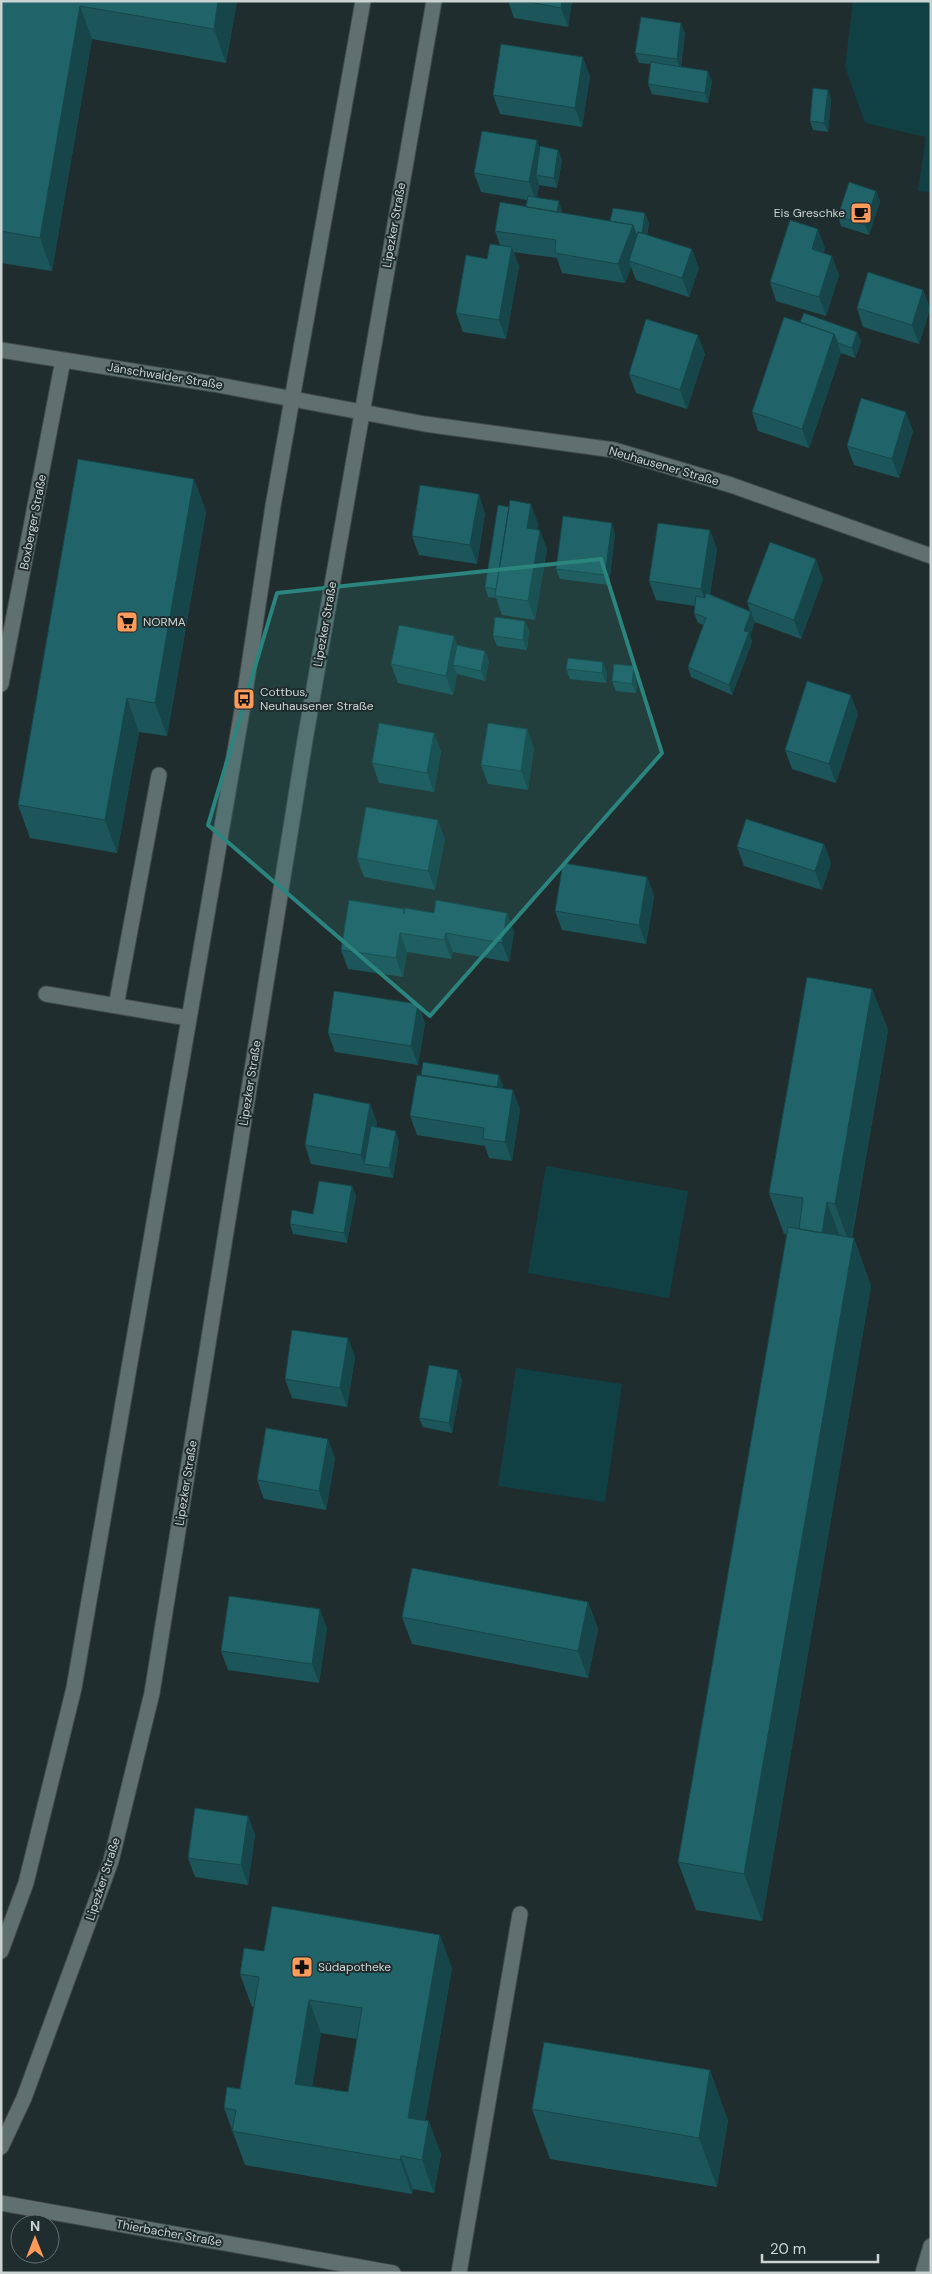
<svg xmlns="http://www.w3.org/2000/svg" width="932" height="2274" font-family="'DM Sans',sans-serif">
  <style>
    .green { fill: #114044 }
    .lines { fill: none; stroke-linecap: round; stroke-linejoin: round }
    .lane-casing { stroke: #3f4a4b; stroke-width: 17 }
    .street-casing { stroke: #3f4a4b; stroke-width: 17 }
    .secondary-casing { stroke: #3f4a4b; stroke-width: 17 }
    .lane { stroke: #606f70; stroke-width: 15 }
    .street { stroke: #606f70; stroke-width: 15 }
    .secondary { stroke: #606f70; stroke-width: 15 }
    .wall { fill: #1c565a; fill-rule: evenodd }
    .shaded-wall { fill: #16464a }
    .building { fill: #206469; stroke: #16464a; fill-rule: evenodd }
    .marked { fill: #2b847d; fill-opacity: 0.2; stroke: #2b847d; stroke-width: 4; stroke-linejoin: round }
    .labels { text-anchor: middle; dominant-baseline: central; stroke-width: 4; stroke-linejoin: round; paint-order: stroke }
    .poi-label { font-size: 12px; fill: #cbd3d3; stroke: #202d2e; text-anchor: start }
    .street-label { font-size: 12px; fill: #cbd3d3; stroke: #202d2e }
  </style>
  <rect width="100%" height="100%" fill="#202d2e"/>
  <path class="green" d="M853 1H931V192L918 191 926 137 865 123 845 67Z
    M546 1166 688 1191 669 1298 528 1273Z
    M516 1368 622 1384 605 1502 498 1486Z"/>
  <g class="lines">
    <g class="lane-casing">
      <path id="lane" d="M46 994 188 1018
        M116 1006 159 775
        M459 2273 520 1914"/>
    </g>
    <g class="street-casing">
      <path id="street" d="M1 350 213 384 425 424 614 450 731 485 931 556
        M1 684 63 360
        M1 2203 393 2273
        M923 2273 931 2246"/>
    </g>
    <g class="secondary-casing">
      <path id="secondary" d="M1 1951 26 1883 74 1688 244 699 273 506 363 1
        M1 2147 24 2098 111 1861 152 1693 305 740 434 1"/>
    </g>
    <use href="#lane" class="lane"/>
    <use href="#street" class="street"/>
    <use href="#secondary" class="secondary"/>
  </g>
  <path class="wall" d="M1 1H237L226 63 92 39 52 271 1 263Z
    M508 1H572L568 27 514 18Z
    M685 33 681 67 712 81 708 103 652 94 648 84 651 64 639 63 635 53Z
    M590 76 582 127 500 114 493 95Z
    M828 90 831 100 828 132 813 130 810 121Z
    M540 149 558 150 562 160 557 188 539 185 537 198 562 211V213L610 221 649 223 647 235 699 268 689 297 636 280 631 267 625 283 562 273 557 258 513 252 519 266 506 339 463 332 456 313 487 259 500 245 495 231 526 207 527 200 481 192 474 173Z
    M876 191 880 201 869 235 841 226 838 216Z
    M825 248 823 253 839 275 826 316 776 301 770 282Z
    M923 290 930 309 919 344 863 327 857 308Z
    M800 322 857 332 861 342 855 358 841 353 809 448 758 431 752 412Z
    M705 354 687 409 636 393 629 374Z
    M913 431 899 478 854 465 847 446Z
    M194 479 206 512 167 736 139 732 117 853 30 838 18 805Z
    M485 513 477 564 419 555 412 536Z
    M538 523 537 530 547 549 535 620 502 615 496 598 488 597 485 587Z
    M615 533 609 585 560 579 556 569Z
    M717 549 710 594 750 611 747 602 823 579 801 639 755 622 750 635 752 642 732 695 691 677 688 667 703 625 698 623 694 613 695 606 656 600 649 581Z
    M525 621 529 631 527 650 497 646 493 636Z
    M457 645 489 661 485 681 457 674 453 695 398 683 391 664Z
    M634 666 638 676 636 693 616 691 612 681Z
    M566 669 607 672 606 683 570 679Z
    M858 714 836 783 792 769 785 750Z
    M527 729 534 748 528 790 488 784 481 765Z
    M434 733 441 752 434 792 379 783 372 763Z
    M445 839 435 890 364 877 357 858Z
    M824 844 831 863 822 890 744 866 737 847Z
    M647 877 654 896 646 944 562 930 555 911Z
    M404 911 434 913H507L514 932 509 962 453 952 451 959 407 952 403 977 348 969 341 950Z
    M872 989 888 1030 852 1238H854L871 1286 762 1921 696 1910 678 1862 787 1235 784 1234 769 1193Z
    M418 1004 425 1023 418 1065 335 1052 328 1033Z
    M503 1085 502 1088 520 1109 512 1161 489 1158 485 1146 417 1135 410 1116Z
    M370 1104 377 1123 376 1127 399 1141 393 1178 311 1164 305 1145Z
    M352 1186 356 1196 347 1243 293 1234 290 1224 313 1214Z
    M355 1357 347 1407 292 1398 285 1379Z
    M458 1370 462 1380 452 1433 423 1427 419 1418Z
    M335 1458 326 1510 264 1499 257 1480Z
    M588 1602 598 1629 588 1678 412 1644 402 1617Z
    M327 1628 319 1683 228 1670 221 1651Z
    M248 1816 255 1835 248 1885 195 1877 188 1858Z
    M264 1951 452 1968 425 2120 441 2154 434 2193 413 2189 412 2194 245 2165 224 2108 240 2089 254 2007H252L240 1974ZM321 2033 357 2039 348 2092 312 2086Z
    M532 2109 728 2120 717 2187 550 2159Z"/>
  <path class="shaded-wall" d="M218 1H237L226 63 214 29Z
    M562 1H572L568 27 561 8Z
    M80 6 92 39 52 271 40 238Z
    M681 23 685 33 680 69 677 59Z
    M583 57 590 76 582 127 575 108Z
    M708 71 712 81 708 103 705 93Z
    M828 90 831 100 828 132 824 123Z
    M537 140 544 159 536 175 539 185 536 202 529 182Z
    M558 150 562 160 557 188 554 178Z
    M876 191 880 201 869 235 865 225Z
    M559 201 562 211 559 230 556 220Z
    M645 213 649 223 645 245 642 235Z
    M633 225 640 244 629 261 631 267 625 283 618 264Z
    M818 229 825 248 819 268 812 249Z
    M512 247 519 266 506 339 499 320Z
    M692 249 699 268 689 297 682 278Z
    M832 256 839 275 826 316 819 297Z
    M923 290 930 309 919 344 912 325Z
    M857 332 861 342 855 358 852 348Z
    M834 334 841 353 809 448 802 429Z
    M698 335 705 354 687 409 680 390Z
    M906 412 913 431 899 478 892 459Z
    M194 479 206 512 167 736 155 703Z
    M479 494 485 513 477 564 470 545Z
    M531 504 538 523 534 548 527 528Z
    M612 523 615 533 609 585 605 575Z
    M540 530 547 549 535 620 528 601Z
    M710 530 717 549 708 608 701 589Z
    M816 559 823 579 801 639 794 620Z
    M751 612 755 622 750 635 752 642 732 695 729 685 744 631Z
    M525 621 529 631 527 650 523 640Z
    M454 636 461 655 453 665 457 674 453 695 446 676Z
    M485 651 489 661 485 681 481 671Z
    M603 662 607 672 606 683 602 673Z
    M634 666 638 676 636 693 632 684Z
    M851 695 858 714 836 783 829 764Z
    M127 698 139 732 117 853 105 820Z
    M527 729 534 748 528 790 521 771Z
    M434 733 441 752 434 792 427 773Z
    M438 820 445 839 435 890 428 871Z
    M824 844 831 863 822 890 815 871Z
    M647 877 654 896 646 944 639 925Z
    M507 913 514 932 509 962 502 943Z
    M400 933 407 952 403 977 396 958Z
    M446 933 453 952 451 959 444 940Z
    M872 989 888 1030 850 1246 835 1204Z
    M418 1004 425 1023 418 1065 411 1046Z
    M499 1075 503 1085 499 1105 495 1095Z
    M513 1090 520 1109 512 1161 505 1142Z
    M370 1104 377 1123 370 1165 364 1164 361 1155Z
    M396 1131 399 1141 393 1178 389 1168Z
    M352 1186 356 1196 347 1243 344 1233Z
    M827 1202 843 1244 821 1238Z
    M854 1238 871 1286 762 1921 744 1874Z
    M348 1338 355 1357 347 1407 340 1388Z
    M458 1370 462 1380 452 1433 449 1423Z
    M328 1439 335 1458 326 1510 319 1491Z
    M588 1602 598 1629 588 1678 578 1651Z
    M320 1609 327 1628 319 1683 312 1664Z
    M248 1816 255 1835 248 1885 241 1865Z
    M440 1935 452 1968 420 2151 408 2118Z
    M309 2000 321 2033 307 2117 295 2084Z
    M710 2070 728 2120 717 2187 699 2138Z
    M429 2121 441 2154 434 2193 422 2160Z
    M401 2156 413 2189 412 2194 400 2160Z"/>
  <path class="building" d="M1 1H218L214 29 80 6 40 238 1 231Z
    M524 1H562L561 8Z
    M641 17 681 23 677 59 635 53Z
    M501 44 583 57 575 108 493 95Z
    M651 62 708 71 705 93 648 84Z
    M813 88 828 90 824 123 810 121Z
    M482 131 537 140 529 182 474 173Z
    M540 146 558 150 554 178 536 175Z
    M849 182 876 191 865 225 838 216Z
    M528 196 559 201 557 212 526 207Z
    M500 202 633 225 618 264 555 253 556 240 495 231Z
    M613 208 645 213 642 233 638 232V234H636L633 225 610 221Z
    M790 220 818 229 812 249 832 256 819 297 770 282Z
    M638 232 692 249 682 278 629 261Z
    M490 244 512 247 499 320 456 313 466 255 487 259Z
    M868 272 923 290 912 325 857 308Z
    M804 313 857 332 852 348 838 343 834 334 800 322Z
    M784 317 834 334 802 429 752 412Z
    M646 319 698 335 680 390 629 374Z
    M861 398 906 412 892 459 847 446Z
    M78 459 194 479 155 703 127 698 105 820 18 805Z
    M420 485 479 494 470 545 412 536Z
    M510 500 531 504 527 528 540 530 528 601 495 596Z
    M498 505 509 507 496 589 485 587Z
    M563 516 612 523 605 575 556 569Z
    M658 523 710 530 701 589 649 581Z
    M770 542 816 559 794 620 747 602Z
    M706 593 751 612 744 631 749 632 729 685 688 667 706 618 694 613 696 596 705 598Z
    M495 617 525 621 523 640 493 636Z
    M399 625 454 636 446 676 391 664Z
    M457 645 485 651 481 671 453 665Z
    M568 658 603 662 602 673 566 669Z
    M614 664 634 666 632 684 612 681Z
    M807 681 851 695 829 764 785 750Z
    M379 723 434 733 427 773 372 763Z
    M488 723 527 729 521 771 481 765Z
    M366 807 438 820 428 871 357 858Z
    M746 819 824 844 815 871 737 847Z
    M563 863 647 877 639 925 555 911Z
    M349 900 404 909V914L405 908 434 913 436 900 507 913 502 943 446 933 444 940 400 933 396 958 341 950Z
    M807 977 872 989 835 1204 827 1202 822 1233 799 1229 803 1198 769 1193Z
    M334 991 418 1004 411 1046 328 1033Z
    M423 1062 499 1075 497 1087 421 1075Z
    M417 1075 513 1090 505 1142 483 1139 484 1128 410 1116Z
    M314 1093 370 1104 361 1155 305 1145Z
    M371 1126 396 1131 389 1168 364 1164Z
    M319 1181 352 1186 344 1233 290 1224 292 1210 313 1214Z
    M788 1227 854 1238 744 1874 678 1862Z
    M292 1330 348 1338 340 1388 285 1379Z
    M429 1365 458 1370 449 1423 419 1418Z
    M266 1428 328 1439 319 1491 257 1480Z
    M412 1568 588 1602 578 1651 402 1617Z
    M229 1596 320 1609 312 1664 221 1651Z
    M195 1808 248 1816 241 1865 188 1858Z
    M272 1906 440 1935 408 2118 429 2121 422 2160 401 2156 400 2160 232 2131 236 2110 224 2108 227 2087 240 2089 259 1977 240 1974 244 1948 264 1951ZM309 2000 362 2008 348 2092 295 2084Z
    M544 2042 710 2070 699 2138 532 2109Z"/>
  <path class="marked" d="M601 559 662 753 430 1016 208 825 277 593Z"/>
  <defs>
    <g id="cafe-square" transform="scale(1.125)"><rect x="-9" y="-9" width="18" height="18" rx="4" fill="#ff9b5a" stroke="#202d2e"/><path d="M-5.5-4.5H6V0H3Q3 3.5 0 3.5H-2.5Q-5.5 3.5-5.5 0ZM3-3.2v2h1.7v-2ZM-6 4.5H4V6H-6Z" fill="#111"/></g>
    <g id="supermarket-square" transform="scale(1.125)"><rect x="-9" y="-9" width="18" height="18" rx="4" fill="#ff9b5a" stroke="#202d2e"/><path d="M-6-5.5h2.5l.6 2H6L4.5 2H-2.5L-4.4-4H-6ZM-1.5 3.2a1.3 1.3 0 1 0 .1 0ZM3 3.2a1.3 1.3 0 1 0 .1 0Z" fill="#111"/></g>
    <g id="bus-square" transform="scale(1.125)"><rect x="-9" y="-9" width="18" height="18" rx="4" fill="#ff9b5a" stroke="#202d2e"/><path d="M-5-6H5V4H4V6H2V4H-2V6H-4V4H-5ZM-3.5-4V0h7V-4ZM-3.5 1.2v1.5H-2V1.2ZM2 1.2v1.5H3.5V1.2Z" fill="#111"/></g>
    <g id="pharmacy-square" transform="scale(1.125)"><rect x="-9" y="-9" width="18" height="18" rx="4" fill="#ff9b5a" stroke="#202d2e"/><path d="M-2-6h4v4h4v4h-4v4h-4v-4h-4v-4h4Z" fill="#111"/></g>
  </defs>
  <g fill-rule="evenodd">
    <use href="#cafe-square" x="861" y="213"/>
    <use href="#supermarket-square" x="127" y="622"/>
    <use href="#bus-square" x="244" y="699"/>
    <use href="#pharmacy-square" x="302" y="1967"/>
  </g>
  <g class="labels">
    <g class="poi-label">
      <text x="845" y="213" text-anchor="end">Eis Greschke</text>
      <text x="143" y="622">NORMA</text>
      <text x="260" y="692">Cottbus,<tspan x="260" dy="14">Neuhausener Straße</tspan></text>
      <text x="318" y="1967">Südapotheke</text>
    </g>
    <g class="street-label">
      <text transform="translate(394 225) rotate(-80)">Lipezker Straße</text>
      <text transform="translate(165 376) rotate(9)">Jänschwalder Straße</text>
      <text transform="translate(664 466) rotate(16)">Neuhausener Straße</text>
      <text transform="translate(33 522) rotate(-79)">Boxberger Straße</text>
      <text transform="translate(325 624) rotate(-80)">Lipezker Straße</text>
      <text transform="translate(250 1083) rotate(-81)">Lipezker Straße</text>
      <text transform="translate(186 1483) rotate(-81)">Lipezker Straße</text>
      <text transform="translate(103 1879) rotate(-72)">Lipezker Straße</text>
      <text transform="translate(169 2233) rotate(10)">Thierbacher Straße</text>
    </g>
  </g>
  <rect width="932" height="2274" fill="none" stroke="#cbd3d3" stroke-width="5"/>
  <g transform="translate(35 2239)"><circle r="24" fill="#202d2e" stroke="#646f70"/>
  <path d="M0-4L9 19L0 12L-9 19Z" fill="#ff9b5a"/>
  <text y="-8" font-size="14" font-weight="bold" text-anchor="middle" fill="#cbd3d3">N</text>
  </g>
  <path d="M762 2254v8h116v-8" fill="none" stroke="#cbd3d3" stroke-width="2.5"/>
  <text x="770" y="2254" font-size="15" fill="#cbd3d3" stroke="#202d2e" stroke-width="4" paint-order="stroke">20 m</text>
</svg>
